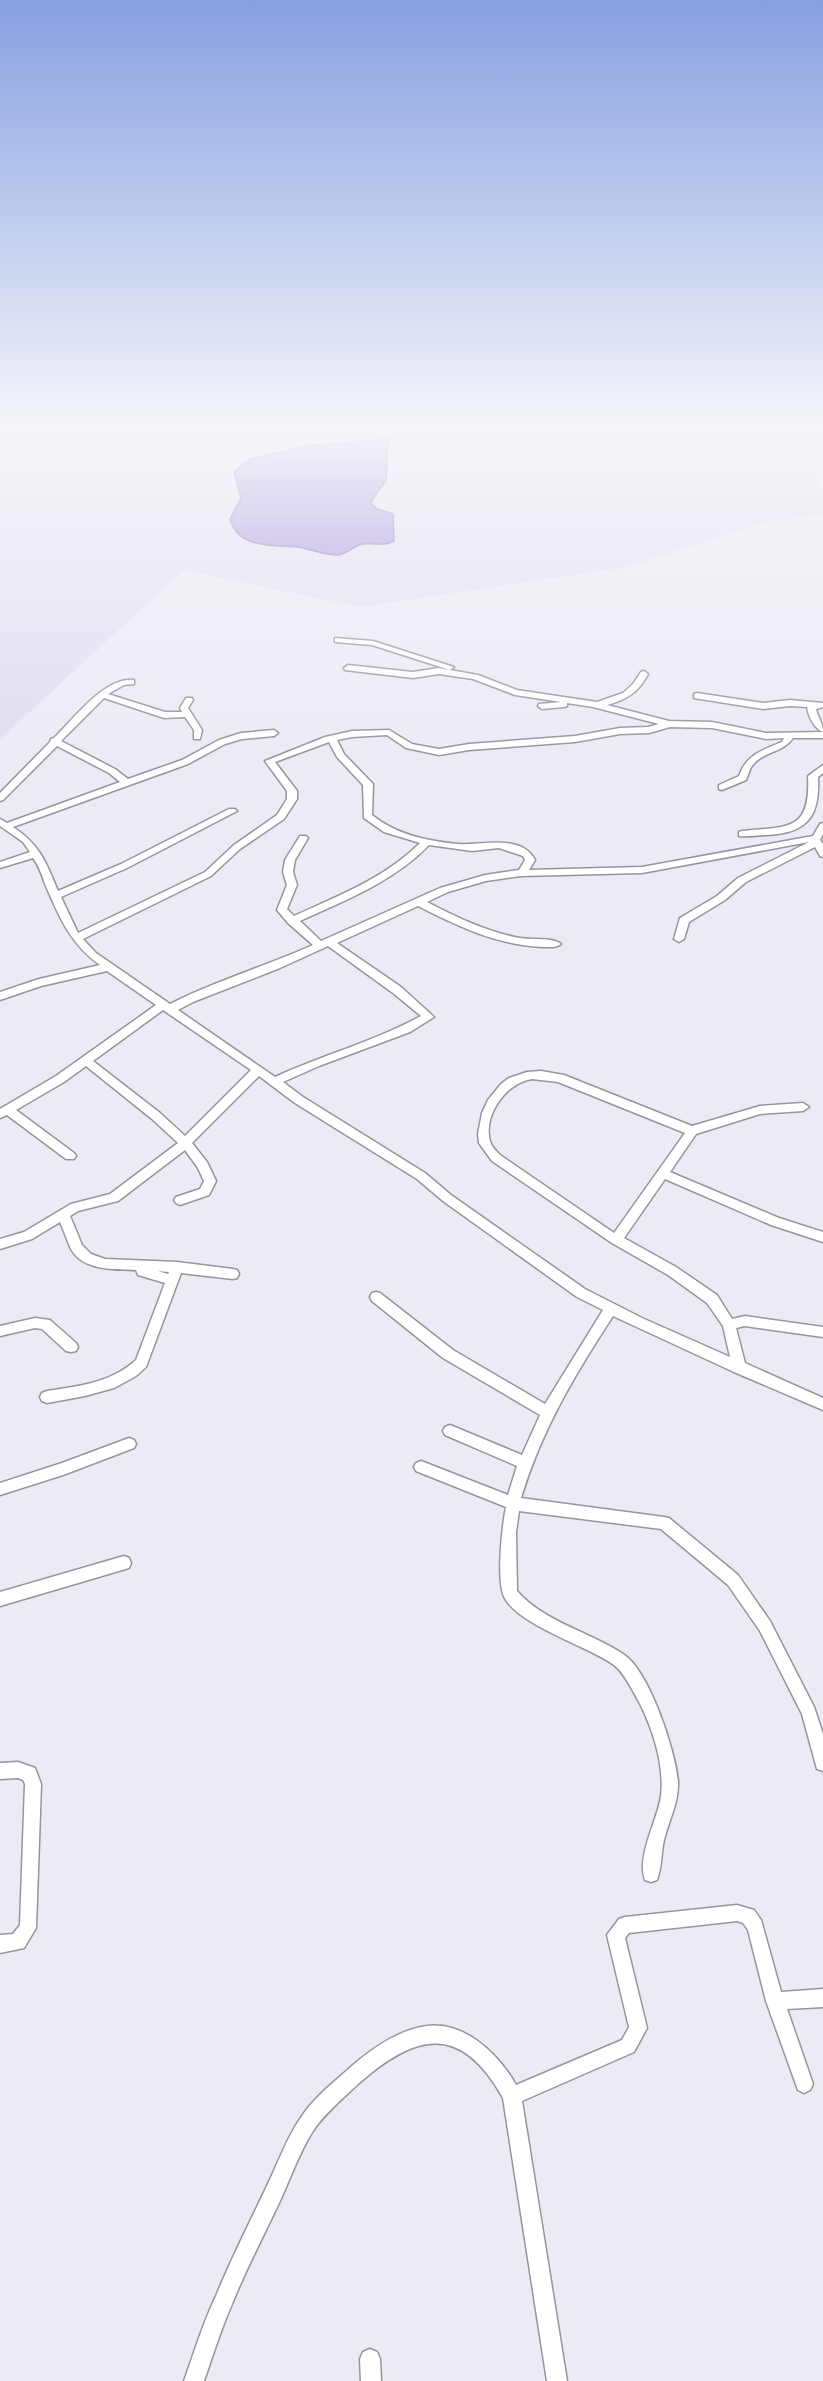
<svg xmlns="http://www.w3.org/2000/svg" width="823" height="2381" font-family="Montserrat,sans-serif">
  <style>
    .built { fill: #e1deef }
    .water { fill: #9982d7; stroke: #7565a2; stroke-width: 1.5 }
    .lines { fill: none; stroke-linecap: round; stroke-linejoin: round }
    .street-casing { stroke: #96949d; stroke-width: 3 }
    .street { fill: #fff; fill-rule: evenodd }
  </style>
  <rect width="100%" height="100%" fill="#eceaf4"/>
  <path class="built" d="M0 426H808L806 441 823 494V515L761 523 626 567 360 607 184 570 0 739Z"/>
  <path class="water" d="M389 439C385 453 388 466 386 479 385 485 374 495 371 503L377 509 393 514 394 541C380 548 371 541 359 545 351 548 347 554 338 555 324 555 311 549 297 547 274 545 238 549 230 519L241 498 234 472 250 459 306 446Z"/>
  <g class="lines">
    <g class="street-casing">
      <path id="street" d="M335 638 373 641 454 667 450 670 372 645 335 642Z
        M348 665 413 672 439 668 478 675 517 690 597 702 623 693 633 684 641 672 644 671 648 674C639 692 626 700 607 705L669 721 712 722 766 733 823 732V738H793C783 753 763 751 752 766 749 770 748 776 746 780L722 790 719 789V785L739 776C746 755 762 750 782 742L784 738 766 739 712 728 670 727 649 733 620 734 575 742 469 750 439 755 406 748 387 735 352 737 337 740 344 754 373 784 372 815C396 835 429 841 458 844 481 846 521 833 535 860L529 870 642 867 813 836 820 824 823 823V834L820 840 823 844V857L820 856 815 847 746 882 725 900 689 922 684 939 679 942 674 939 680 918 717 896 738 878 809 842 642 873 521 876 486 881 448 892 427 902C456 917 487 932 520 938 531 940 553 937 561 944 556 948 551 947 544 947 499 946 457 926 418 906L337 943 401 987 434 1017 410 1032 319 1066 283 1082 303 1097 425 1173 451 1195 585 1289 642 1318 730 1357 723 1326 707 1303 668 1275 612 1243 492 1161 479 1143 478 1134 482 1113 488 1100 501 1084 509 1078 527 1072 541 1071 564 1075 692 1126 760 1106 803 1103 809 1107 803 1111 760 1114 696 1134 670 1172 779 1218 823 1232V1242L771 1225 665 1179 624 1238 676 1267 717 1295 732 1319 745 1316 823 1327V1337L745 1326 736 1328 745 1363 823 1398V1410L734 1372 613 1316C574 1376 542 1429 521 1498L664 1517 669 1518 738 1575 770 1621 814 1707 823 1734V1771L817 1769 802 1714 760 1631 728 1585 661 1529 519 1511 516 1532 517 1591C544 1622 590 1632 623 1654 649 1670 676 1752 678 1782 679 1802 669 1820 664 1840 661 1853 662 1867 657 1880L651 1882 645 1880C636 1857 658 1819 661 1796 665 1761 650 1720 633 1691 628 1682 622 1671 614 1665 589 1646 513 1624 503 1594 497 1575 502 1527 506 1507L416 1471 414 1467 416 1463 421 1461 508 1495 517 1466 445 1435 443 1431 445 1427 450 1425 522 1455 540 1415 443 1358 372 1301 370 1297 372 1293 376 1292 380 1293 453 1350 545 1404 603 1310 577 1297 443 1201 417 1179 295 1103 259 1076 192 1143 207 1162 216 1181 209 1195 180 1205 176 1203 174 1200 176 1197 200 1189 204 1181 198 1168 185 1150 118 1201 78 1211 70 1216 82 1245 91 1254 105 1259 177 1262 233 1269 237 1270 239 1274 237 1278 233 1279 181 1273 146 1367 136 1376 114 1388 85 1396 47 1403 42 1401 40 1397 42 1393 47 1391C79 1386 111 1383 136 1360L165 1283 138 1275 136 1270C114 1269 83 1271 71 1249 67 1240 64 1231 60 1222L32 1239 0 1249V1239L24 1232 71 1204 110 1194 178 1143 152 1119 86 1066 64 1082 16 1110 74 1153 76 1156 74 1159H66L7 1115 0 1118V1109L56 1076 156 1005 107 971 41 986 0 1000V992L39 979 100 965C70 944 59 916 45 884 42 875 39 866 33 858L0 868V862L30 852 23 842 0 826V819L7 823 120 782 109 773 57 746 3 800 0 801V793L50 742 51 739 54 738C74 719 104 677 134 680V684L124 685 108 694 165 712H182L180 708 186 698H192L193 700 188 708 202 730 200 739H194V730L185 717 164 718 104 698 61 741 115 769 128 779 182 760 219 740 241 733 274 730 278 733 274 736 242 739 225 744 188 764 13 827C40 845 46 862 58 891L121 864 229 809H235L237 811 127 868 61 897 78 933 205 872 234 845 277 815 287 799V791L265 761 325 737 352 731 389 730 412 744 439 749 469 744 575 736 620 728 648 727 659 724 593 707 567 703V706L564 707 542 709 538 706 539 704 561 702 515 695 473 679 439 674 413 678 345 670 344 668ZM329 742 337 757 363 785 364 818 384 832 420 843C385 878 338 896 294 916L287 909 297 885 293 872 295 860 308 838 306 836H300L285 860 283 872 287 885 277 910 288 923 313 945C266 966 215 981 170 1004L96 953 83 939 211 876 240 849 284 819 297 799V791L275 762ZM429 845 472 851 499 848 523 856 525 860 519 870 485 875 440 888 321 941 300 921C346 900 393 882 429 845ZM328 946 393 993 421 1016C375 1041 323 1055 275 1077L178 1010 193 1002 280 968ZM163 1010 251 1070 185 1136 160 1113 93 1061ZM532 1079 558 1082 685 1133 614 1233 500 1155C497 1152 493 1148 491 1144 481 1118 505 1083 532 1079ZM158 1271 169 1272 168 1274Z
        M697 693 763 703 790 700 823 703V707L816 709C818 718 823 723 823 732 814 728 808 716 807 707L790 706 763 709 694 698V694Z
        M823 765V773L818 777C820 817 807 833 767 835 758 835 748 837 739 836V832L742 831C786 826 811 833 808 776Z
        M35 1318 50 1320 76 1343 78 1347 76 1351 71 1352 66 1351 42 1329 35 1328 0 1336V1326Z
        M129 1438 134 1440 136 1444 134 1448 63 1475 0 1495V1483L62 1463Z
        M124 1556 129 1558 131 1563 129 1568 0 1606V1592Z
        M18 1762 35 1768 41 1784 36 1928 24 1948 0 1953V1935L13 1934 20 1925 25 1784 23 1780 18 1778 0 1779V1763Z
        M737 1905 754 1910 761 1920 781 1992 823 1989V2007L787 2009 813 2084 810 2090 804 2093 798 2090 766 2001 748 1930 743 1923 737 1921 629 1933 625 1938 647 2028 634 2052 522 2101 567 2381H547L503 2098C460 2021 414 2034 357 2085 342 2099 324 2114 313 2131 300 2151 290 2179 280 2201 264 2235 246 2269 232 2304 221 2329 213 2355 204 2381H184C194 2353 203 2323 216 2296 231 2259 249 2224 266 2188 277 2166 286 2139 300 2119 311 2101 329 2086 344 2073 366 2053 392 2033 421 2027 462 2018 498 2053 516 2085L622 2040 629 2027 607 1935 619 1919 625 1917Z
        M370 2349 377 2352 380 2359 381 2381H361L360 2359 363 2352Z"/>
    </g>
    <use href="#street" class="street"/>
  </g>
  <linearGradient id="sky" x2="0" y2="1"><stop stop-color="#88a0e1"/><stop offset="0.56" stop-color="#f6f6fa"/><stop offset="1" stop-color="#f6f6fa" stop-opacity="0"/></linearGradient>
  <rect width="823" height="760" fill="url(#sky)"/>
</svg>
